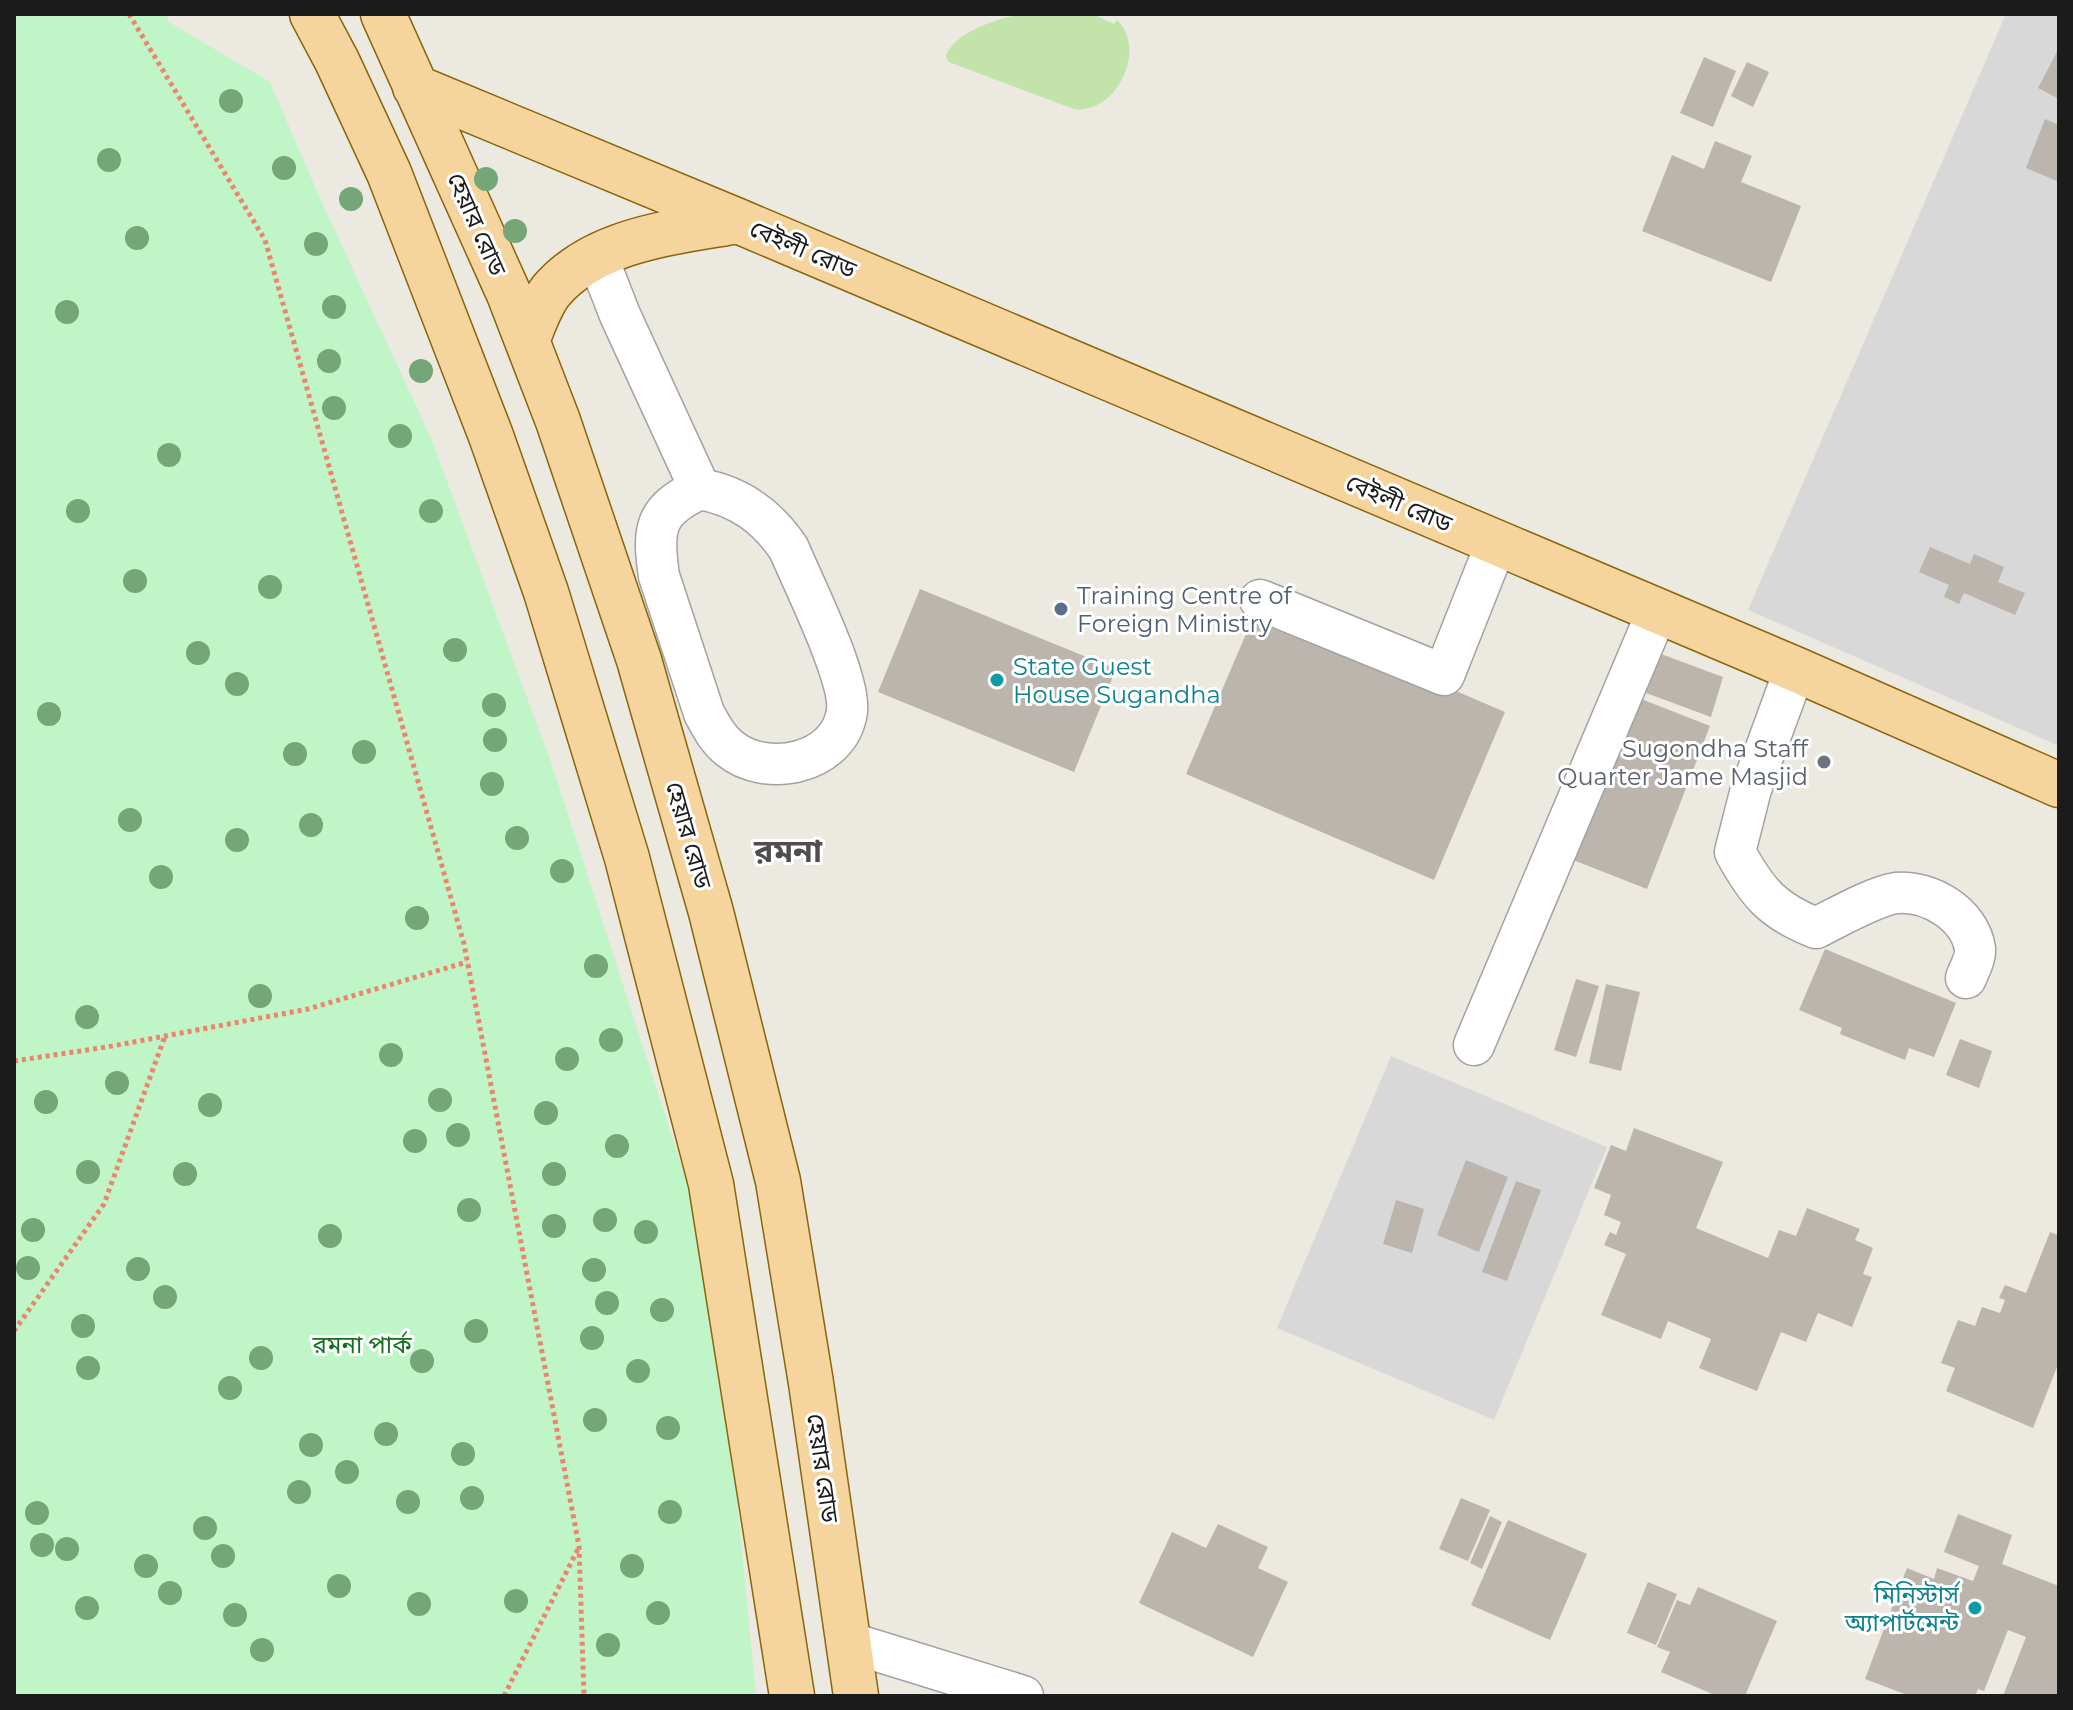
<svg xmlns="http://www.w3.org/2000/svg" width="2073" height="1710" font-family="Montserrat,'Noto Sans Bengali',sans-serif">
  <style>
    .residential { fill: #d9d8d8 }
    .grass { fill: #c2e3a9 }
    .park { fill: #bff5c7 }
    .building { fill: #bcb5ae }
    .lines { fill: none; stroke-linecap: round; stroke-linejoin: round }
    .minor-casing { stroke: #a2a2a2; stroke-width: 43 }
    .major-casing { stroke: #88660a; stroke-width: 47 }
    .path { stroke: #ef846e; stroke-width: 5; stroke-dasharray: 4 4; stroke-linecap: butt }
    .minor { stroke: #fff; stroke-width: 40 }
    .major { stroke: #f5d49d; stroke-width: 44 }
    .tree { fill: #74a677 }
    .service-dot { fill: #5c6f8a; stroke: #fff; stroke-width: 3 }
    .culture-dot { fill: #0f9aa8; stroke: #fff; stroke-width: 3 }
    .worship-dot { fill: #6b7280; stroke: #fff; stroke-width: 3 }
    .labels { text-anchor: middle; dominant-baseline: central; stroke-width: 6; stroke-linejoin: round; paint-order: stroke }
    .street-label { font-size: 24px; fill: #1b1b1b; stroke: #fff }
    .service-label { font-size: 24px; fill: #4e5e75; stroke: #fff; text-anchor: start }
    .culture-label { font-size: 24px; fill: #0d838f; stroke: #fff; text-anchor: start }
    .worship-label { font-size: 24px; fill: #5b616d; stroke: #fff; text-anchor: end }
    .park-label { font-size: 24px; fill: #126f20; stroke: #fff }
    .district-label { font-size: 32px; font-weight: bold; fill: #4e4e4e; stroke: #fff }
  </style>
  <rect width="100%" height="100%" fill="#ece9e1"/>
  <path class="residential" d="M2006 14H2059V746L1748 610Z
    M1391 1056 1607 1147 1494 1420 1277 1328Z"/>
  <path class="grass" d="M1022 14H1093L1114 24 1117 20C1148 49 1116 115 1074 109L949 62 946 56C954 32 999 18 1022 14Z"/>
  <path class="park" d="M14 14H169L167 21 270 82 318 194 431 438 552 765 689 1189 733 1458 756 1696H14Z"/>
  <path class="building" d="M2059 48V99L2038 88Z
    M1704 57 1736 71 1713 127 1680 113Z
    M1747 62 1769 72 1753 107 1731 96Z
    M2045 119 2059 125V182L2026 168Z
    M1715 141 1752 156 1741 182 1801 206 1771 282 1642 231 1672 155 1704 169Z
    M1930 547 1970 564 1974 554 2004 567 1998 582 2025 593 2015 615 1964 593 1959 604 1944 597 1949 585 1919 572Z
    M920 589 1116 669 1074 772 878 692Z
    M1258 606 1505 712 1434 880 1186 774Z
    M1653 651 1723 677 1711 717 1638 690Z
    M1631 695 1710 726 1647 889 1568 858Z
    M1825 949 1956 1003 1934 1057 1909 1048 1905 1060 1840 1034 1842 1028 1799 1010Z
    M1576 979 1599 986 1576 1057 1554 1050Z
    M1606 984 1640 992 1621 1071 1589 1063Z
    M1960 1039 1992 1051 1979 1088 1946 1075Z
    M1634 1128 1723 1162 1696 1228 1768 1258 1779 1230 1796 1236 1807 1208 1860 1229 1855 1240 1873 1248 1863 1274 1872 1277 1852 1327 1818 1313 1806 1342 1781 1332 1757 1391 1699 1368 1711 1339 1668 1321 1661 1339 1601 1315 1626 1254 1604 1245 1610 1232 1616 1235 1621 1222 1604 1215 1611 1195 1594 1188 1611 1145 1626 1151Z
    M1466 1160 1508 1177 1479 1252 1437 1235Z
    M1516 1181 1541 1190 1507 1281 1482 1272Z
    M1396 1200 1424 1209 1412 1253 1383 1244Z
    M2050 1232 2059 1235V1362L2033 1428 1946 1391 1955 1368 1941 1363 1958 1320 1975 1326 1982 1307 2000 1313 2005 1300 1999 1298 2005 1285 2026 1293Z
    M1461 1498 1490 1510 1468 1561 1439 1549Z
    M1958 1514 2012 1535 2002 1564 2059 1586V1696H2003L2026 1637 2008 1630 1984 1691 1978 1689 1975 1696H1910L1865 1679 1907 1568 1934 1579 1937 1568 1973 1581 1979 1566 1944 1552Z
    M1490 1516 1502 1522 1482 1569 1470 1563Z
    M1508 1520 1587 1554 1550 1640 1471 1605Z
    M1218 1524 1268 1547 1258 1568 1288 1582 1253 1657 1139 1603 1172 1532 1206 1548Z
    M1648 1582 1677 1594 1656 1645 1627 1633Z
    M1698 1587 1777 1621 1745 1696H1717L1661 1672 1670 1652 1657 1647 1677 1600 1690 1605Z"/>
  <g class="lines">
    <g class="minor-casing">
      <path id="minor" d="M597 256 620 315 700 489C739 496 767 516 789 549 803 583 851 678 847 711 840 764 766 779 729 748 717 738 711 726 704 713L659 576C652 529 654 510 700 489
        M1260 600 1444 675 1496 544
        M1795 669 1751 789 1735 852C1757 892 1772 911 1816 928 1836 918 1875 896 1896 893 1929 890 1970 914 1975 949 1976 958 1969 970 1966 978
        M1474 1045 1657 612
        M848 1642 1023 1696"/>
    </g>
    <g class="major-casing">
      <path id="major" d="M312 14 337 61 389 173 491 436 546 592 627 858 711 1184 792 1696
        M383 14 509 294 558 421 639 660 711 912 778 1181 811 1383 856 1696
        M415 87 738 221 1795 669 2059 785
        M527 341C534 324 540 305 551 291 595 239 675 232 738 221"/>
    </g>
    <path class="path" d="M129 14 265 240 464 944 579 1546 584 1696
      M14 1061 107 1047 308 1009 467 962
      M14 1331 104 1204 165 1036
      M504 1696 579 1547"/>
    <use href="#minor" class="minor"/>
    <use href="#major" class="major"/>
  </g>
  <g class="tree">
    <circle cx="231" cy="101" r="12"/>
    <circle cx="109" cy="160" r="12"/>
    <circle cx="284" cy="168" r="12"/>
    <circle cx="486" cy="179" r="12"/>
    <circle cx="351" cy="199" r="12"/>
    <circle cx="515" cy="231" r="12"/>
    <circle cx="137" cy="238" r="12"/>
    <circle cx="316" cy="244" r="12"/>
    <circle cx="334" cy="307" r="12"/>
    <circle cx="67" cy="312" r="12"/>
    <circle cx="329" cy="361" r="12"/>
    <circle cx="421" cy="371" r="12"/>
    <circle cx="334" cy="408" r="12"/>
    <circle cx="400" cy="436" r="12"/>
    <circle cx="169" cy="455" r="12"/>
    <circle cx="78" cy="511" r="12"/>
    <circle cx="431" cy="511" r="12"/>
    <circle cx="135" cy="581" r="12"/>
    <circle cx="270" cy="587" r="12"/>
    <circle cx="455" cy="650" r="12"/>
    <circle cx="198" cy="653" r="12"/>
    <circle cx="237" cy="684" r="12"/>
    <circle cx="494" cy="705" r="12"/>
    <circle cx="49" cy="714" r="12"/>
    <circle cx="495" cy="740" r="12"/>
    <circle cx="364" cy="752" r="12"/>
    <circle cx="295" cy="754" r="12"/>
    <circle cx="492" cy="784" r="12"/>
    <circle cx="130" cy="820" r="12"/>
    <circle cx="311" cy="825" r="12"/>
    <circle cx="517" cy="838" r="12"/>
    <circle cx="237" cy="840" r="12"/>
    <circle cx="562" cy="871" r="12"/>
    <circle cx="161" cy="877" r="12"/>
    <circle cx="417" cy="918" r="12"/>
    <circle cx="596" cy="966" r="12"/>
    <circle cx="260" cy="996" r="12"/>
    <circle cx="87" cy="1017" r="12"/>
    <circle cx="611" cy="1040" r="12"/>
    <circle cx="391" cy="1055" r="12"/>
    <circle cx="567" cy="1059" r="12"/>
    <circle cx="117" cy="1083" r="12"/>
    <circle cx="440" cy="1100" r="12"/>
    <circle cx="46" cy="1102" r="12"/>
    <circle cx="210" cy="1105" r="12"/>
    <circle cx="546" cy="1113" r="12"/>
    <circle cx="458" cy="1135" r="12"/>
    <circle cx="415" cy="1141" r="12"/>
    <circle cx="617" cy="1146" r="12"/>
    <circle cx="88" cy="1172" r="12"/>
    <circle cx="185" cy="1174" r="12"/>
    <circle cx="554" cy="1174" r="12"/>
    <circle cx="469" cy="1210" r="12"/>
    <circle cx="605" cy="1220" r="12"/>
    <circle cx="554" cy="1226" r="12"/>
    <circle cx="33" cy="1230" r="12"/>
    <circle cx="646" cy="1232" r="12"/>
    <circle cx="330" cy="1236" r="12"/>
    <circle cx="28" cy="1268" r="12"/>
    <circle cx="138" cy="1269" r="12"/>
    <circle cx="594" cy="1270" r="12"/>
    <circle cx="165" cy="1297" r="12"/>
    <circle cx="607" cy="1303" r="12"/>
    <circle cx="662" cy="1310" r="12"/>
    <circle cx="83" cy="1326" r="12"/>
    <circle cx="476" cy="1331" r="12"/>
    <circle cx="592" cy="1338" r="12"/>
    <circle cx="261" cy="1358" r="12"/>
    <circle cx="422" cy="1361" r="12"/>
    <circle cx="88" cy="1368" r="12"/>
    <circle cx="638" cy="1371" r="12"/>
    <circle cx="230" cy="1388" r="12"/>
    <circle cx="595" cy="1420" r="12"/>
    <circle cx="668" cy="1428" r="12"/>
    <circle cx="386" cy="1434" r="12"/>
    <circle cx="311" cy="1445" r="12"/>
    <circle cx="463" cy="1454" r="12"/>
    <circle cx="347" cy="1472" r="12"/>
    <circle cx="299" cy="1492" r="12"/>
    <circle cx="472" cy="1498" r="12"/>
    <circle cx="408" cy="1502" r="12"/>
    <circle cx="670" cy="1512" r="12"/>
    <circle cx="37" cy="1513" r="12"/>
    <circle cx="205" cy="1528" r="12"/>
    <circle cx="42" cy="1545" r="12"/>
    <circle cx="67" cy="1549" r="12"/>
    <circle cx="223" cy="1556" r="12"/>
    <circle cx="146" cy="1566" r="12"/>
    <circle cx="632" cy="1566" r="12"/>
    <circle cx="339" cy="1586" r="12"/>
    <circle cx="170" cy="1593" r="12"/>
    <circle cx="516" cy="1601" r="12"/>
    <circle cx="419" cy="1604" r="12"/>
    <circle cx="87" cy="1608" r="12"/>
    <circle cx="658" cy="1613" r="12"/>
    <circle cx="235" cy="1615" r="12"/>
    <circle cx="608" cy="1645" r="12"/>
    <circle cx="262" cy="1650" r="12"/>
  </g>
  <circle class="service-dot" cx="1061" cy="609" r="8"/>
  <g class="culture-dot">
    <circle cx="997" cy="680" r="8"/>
    <circle cx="1975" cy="1608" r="8"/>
  </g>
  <circle class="worship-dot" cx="1824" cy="762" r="8"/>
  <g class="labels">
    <g class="street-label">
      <text transform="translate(477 224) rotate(66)">হেয়ার রোড</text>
      <text transform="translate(803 249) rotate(23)">বেইলী রোড</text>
      <text transform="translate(1399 503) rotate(23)">বেইলী রোড</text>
      <text transform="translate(689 835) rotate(74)">হেয়ার রোড</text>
      <text transform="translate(823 1468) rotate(82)">হেয়ার রোড</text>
    </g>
    <g class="service-label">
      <text x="1077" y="595">Training Centre of<tspan x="1077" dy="28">Foreign Ministry</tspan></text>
    </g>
    <g class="culture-label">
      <text x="1013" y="666">State Guest<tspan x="1013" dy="28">House Sugandha</tspan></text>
      <text x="1959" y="1594" text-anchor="end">মিনিস্টার্স<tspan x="1959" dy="28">অ্যাপার্টমেন্ট</tspan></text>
    </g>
    <g class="worship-label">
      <text x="1808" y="748">Sugondha Staff<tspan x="1808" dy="28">Quarter Jame Masjid</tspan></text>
    </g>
    <g class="park-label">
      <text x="362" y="1344">রমনা পার্ক</text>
    </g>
    <g class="district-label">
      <text x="788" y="850">রমনা</text>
    </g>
  </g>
  <rect width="2073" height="1710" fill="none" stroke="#1b1b1b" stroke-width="32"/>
</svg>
